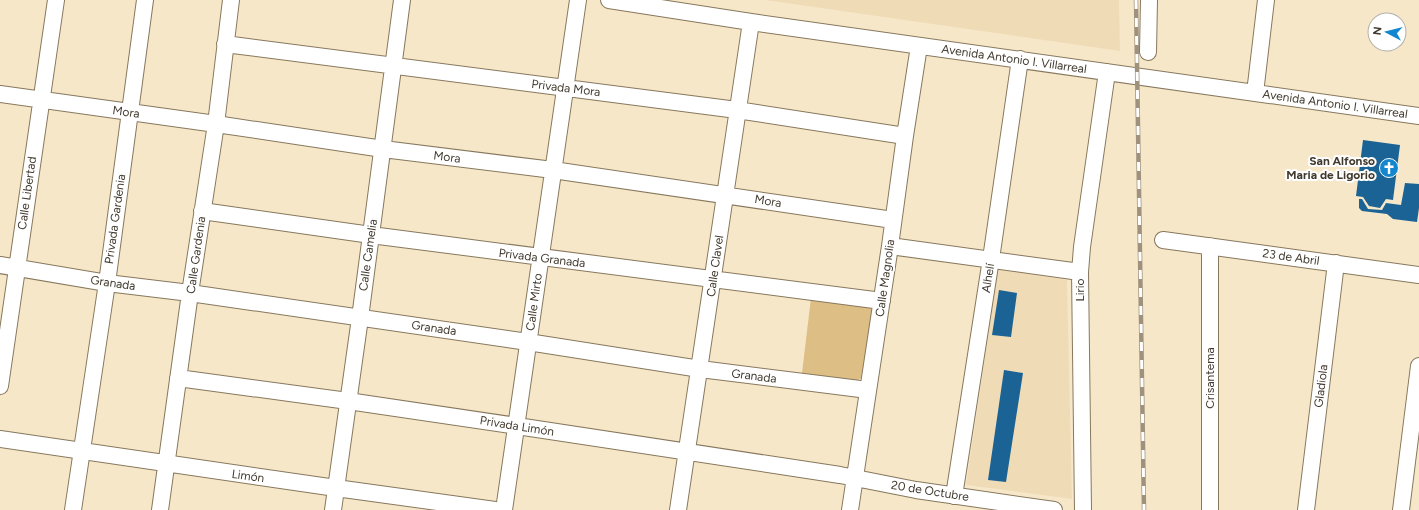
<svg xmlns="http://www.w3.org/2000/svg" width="1419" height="510" font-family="Figtree,sans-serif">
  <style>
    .built { fill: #efdcb7 }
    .green { fill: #ddbe84 }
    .building { fill: #1b6395 }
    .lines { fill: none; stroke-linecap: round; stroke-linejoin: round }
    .minor-casing { stroke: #87785d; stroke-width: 18 }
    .minor { stroke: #fff; stroke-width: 16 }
    .rail-casing { stroke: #9e927e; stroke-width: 4.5 }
    .rail { stroke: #fff; stroke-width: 3; stroke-dasharray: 9; stroke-linecap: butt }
    .labels { text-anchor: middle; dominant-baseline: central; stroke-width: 4; stroke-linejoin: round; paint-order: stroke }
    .street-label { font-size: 12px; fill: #40392e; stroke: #fff }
    .poi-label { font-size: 12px; font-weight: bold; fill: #40392e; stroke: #fff; text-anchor: end }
  </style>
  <rect width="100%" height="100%" fill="#f7e7c9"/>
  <path class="built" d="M765 0H1119L1120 51Z
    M998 269 1067 280 1072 499 966 485Z"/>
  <path class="green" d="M811 298 869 306 873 309 861 378 856 381 802 373Z"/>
  <path class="building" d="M1363 140 1400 145 1393 200 1386 199 1380 208 1369 206 1363 197 1356 196Z
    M1405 183 1419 184V208L1417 222 1393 219 1387 214 1362 211 1359 208V199H1362L1368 209 1382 210 1386 203 1401 205Z
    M999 290 1017 293 1011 337 992 335Z
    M1004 370 1023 373 1006 482 988 480Z"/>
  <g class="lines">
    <g class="minor-casing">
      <path id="minor" d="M609 0 751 22 1419 116
        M225 44 737 110 905 136
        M1148 52 1149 0
        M1255 93 1266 0
        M0 94 216 124 383 149 553 170 893 220
        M202 211 371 235 882 301
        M1163 240 1419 275
        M890 246 1080 272
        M0 265 107 283 190 293 528 342 700 369 868 390
        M178 378 348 401 517 426 840 475 916 490 1054 510
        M0 386 56 0
        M0 439 336 488 495 510
        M954 496 991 259 1020 59
        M73 510 107 283 145 0
        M160 510 190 293 216 124 231 0
        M333 510 360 318 402 0
        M504 510 578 0
        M678 510 751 22
        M850 510 890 246 905 136 919 46
        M1083 510 1080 272 1082 247 1107 72
        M1210 510V246
        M1306 510 1336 263
        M1401 510 1419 366"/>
    </g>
    <use href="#minor" class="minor"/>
    <g class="rail-casing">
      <path id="rail" d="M1136 0 1144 510"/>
    </g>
    <use href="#rail" class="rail"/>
  </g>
  <defs>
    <g id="church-disc" transform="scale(1)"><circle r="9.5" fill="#1286cf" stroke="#fff"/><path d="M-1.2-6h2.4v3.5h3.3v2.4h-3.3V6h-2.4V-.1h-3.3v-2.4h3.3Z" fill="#fff"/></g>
  </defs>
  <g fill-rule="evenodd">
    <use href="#church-disc" x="1389" y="168"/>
  </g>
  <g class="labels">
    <g class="street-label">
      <text transform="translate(1014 59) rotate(8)">Avenida Antonio I. Villarreal</text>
      <text transform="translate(566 88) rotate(7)">Privada Mora</text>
      <text transform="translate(1335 104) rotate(8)">Avenida Antonio I. Villarreal</text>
      <text transform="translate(126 112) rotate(8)">Mora</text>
      <text transform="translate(447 157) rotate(7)">Mora</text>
      <text transform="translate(27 193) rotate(-82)">Calle Libertad</text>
      <text transform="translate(768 201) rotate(9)">Mora</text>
      <text transform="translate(115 219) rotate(-82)">Privada Gardenia</text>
      <text transform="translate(196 255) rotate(-82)">Calle Gardenia</text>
      <text transform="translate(368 255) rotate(-82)">Calle Camelia</text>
      <text transform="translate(1291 257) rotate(8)">23 de Abril</text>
      <text transform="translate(542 258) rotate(7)">Privada Granada</text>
      <text transform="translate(715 266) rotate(-82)">Calle Clavel</text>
      <text transform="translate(885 278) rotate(-82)">Calle Magnolia</text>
      <text transform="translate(988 278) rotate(-81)">Alhelí</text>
      <text transform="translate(113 283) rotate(8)">Granada</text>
      <text transform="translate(1080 290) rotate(-90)">Lirio</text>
      <text transform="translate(534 302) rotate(-82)">Calle Mirto</text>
      <text transform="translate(434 328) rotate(8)">Granada</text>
      <text transform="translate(754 376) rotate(7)">Granada</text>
      <text transform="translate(1210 378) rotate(-90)">Crisantema</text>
      <text transform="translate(1321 386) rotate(-83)">Gladiola</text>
      <text transform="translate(517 426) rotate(9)">Privada Limón</text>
      <text transform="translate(248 476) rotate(8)">Limón</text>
      <text transform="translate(930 491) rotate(9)">20 de Octubre</text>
    </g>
    <g class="poi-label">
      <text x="1375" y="161">San Alfonso<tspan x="1375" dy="14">Maria de Ligorio</tspan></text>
    </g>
  </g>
  <g transform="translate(1387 32) rotate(277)"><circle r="19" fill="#ffffff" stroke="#b3b0ab"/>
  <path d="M0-3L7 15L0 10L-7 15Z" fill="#1286cf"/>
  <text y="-6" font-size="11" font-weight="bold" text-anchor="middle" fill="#40392e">N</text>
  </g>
</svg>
